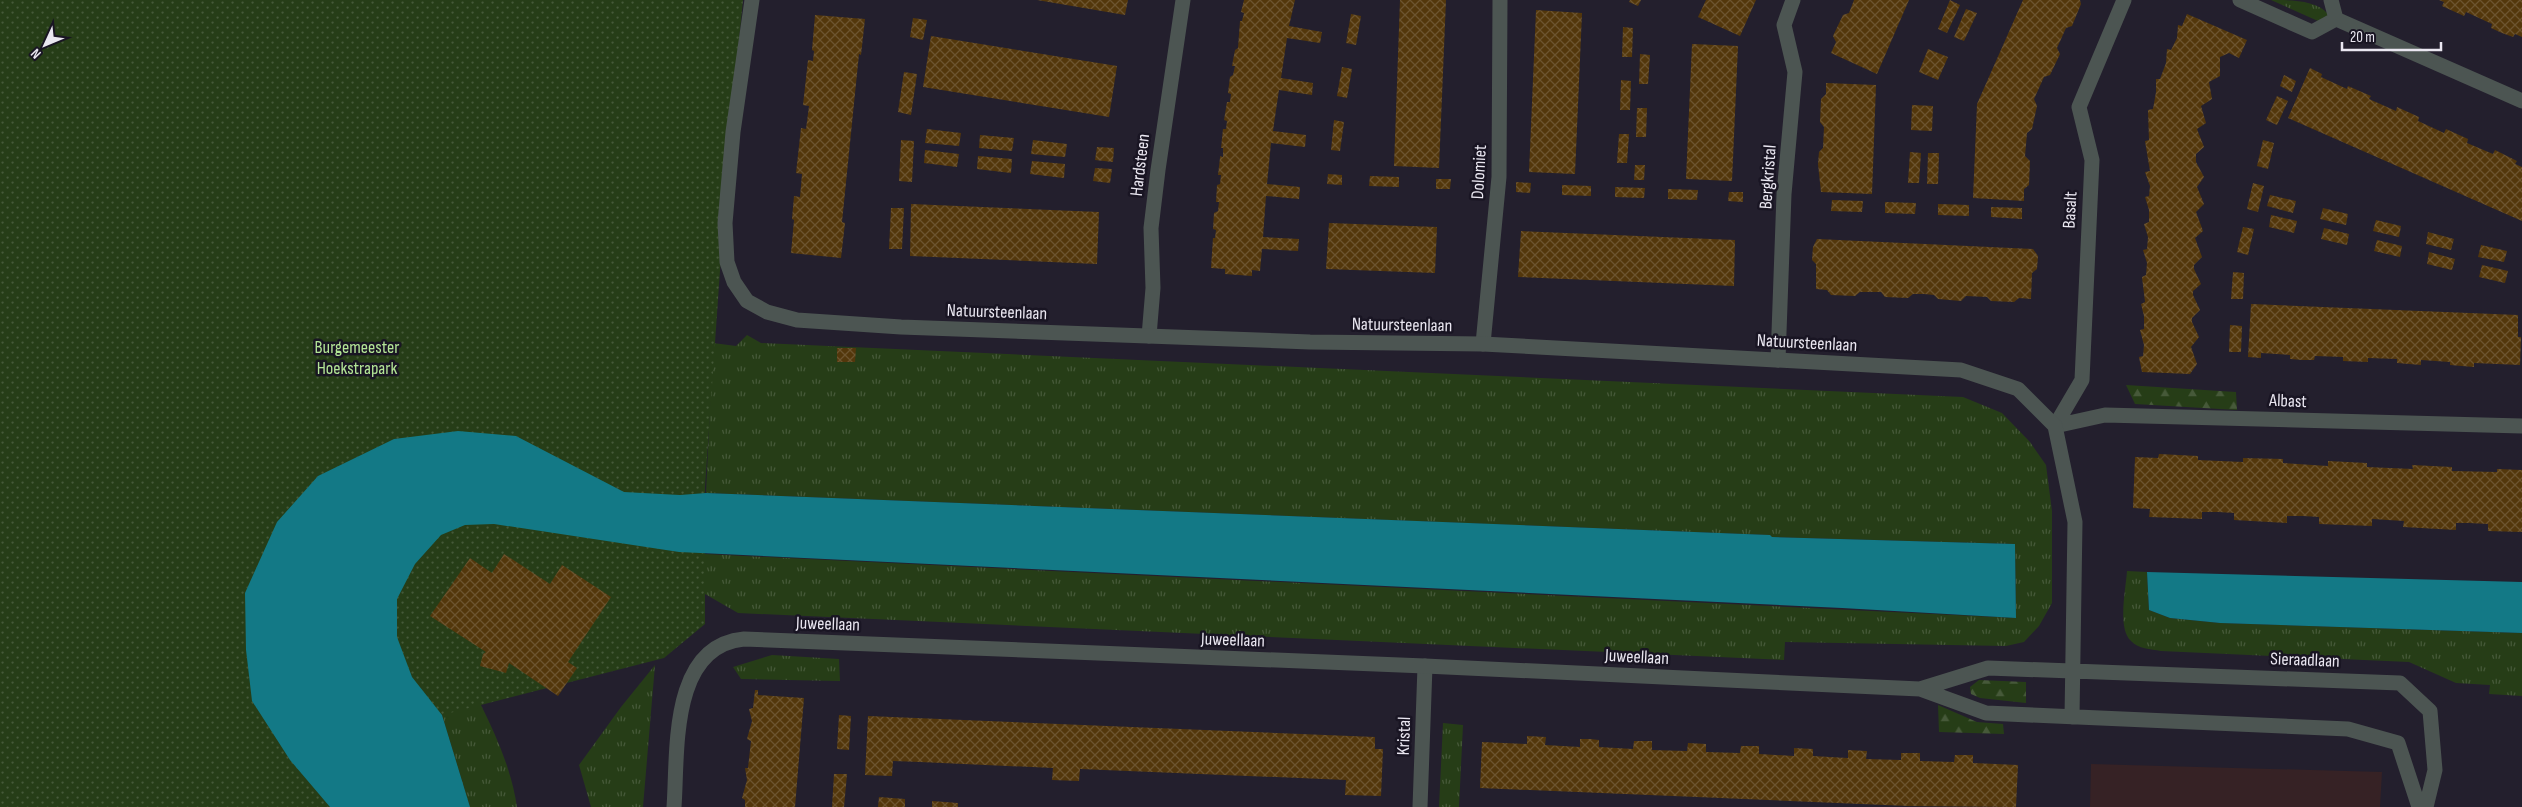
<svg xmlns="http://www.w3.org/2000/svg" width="2522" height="807" font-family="'Sofia Sans Condensed',sans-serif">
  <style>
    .education { fill: #362225 }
    .grass { fill: url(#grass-tufts) }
    .forest { fill: url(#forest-firs) }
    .park { fill: url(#park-dots) }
    .water { fill: #137986 }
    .building { fill: url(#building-cross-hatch) }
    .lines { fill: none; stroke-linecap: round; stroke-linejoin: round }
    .minor { stroke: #4c5552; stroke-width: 15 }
    .tertiary { stroke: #4c5552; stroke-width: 15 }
    .labels { text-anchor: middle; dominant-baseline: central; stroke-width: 5; stroke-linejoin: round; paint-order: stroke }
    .street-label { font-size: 18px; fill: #eae7f1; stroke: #191523 }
    .park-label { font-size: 18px; fill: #b3e596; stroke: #191523 }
  </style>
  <defs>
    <pattern id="grass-tufts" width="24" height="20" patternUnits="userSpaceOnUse" patternTransform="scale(1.25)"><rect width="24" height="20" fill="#263d17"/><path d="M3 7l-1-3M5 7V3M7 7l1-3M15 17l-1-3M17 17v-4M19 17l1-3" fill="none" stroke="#465939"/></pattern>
    <pattern id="forest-firs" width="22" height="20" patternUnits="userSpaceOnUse" patternTransform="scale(1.25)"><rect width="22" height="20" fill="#263d17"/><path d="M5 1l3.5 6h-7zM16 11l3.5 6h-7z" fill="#465939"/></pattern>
    <pattern id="park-dots" width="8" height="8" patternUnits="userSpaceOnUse" patternTransform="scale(1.25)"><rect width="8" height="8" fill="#263d17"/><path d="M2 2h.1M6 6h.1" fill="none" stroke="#465939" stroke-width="1.8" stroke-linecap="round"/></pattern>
    <pattern id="building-cross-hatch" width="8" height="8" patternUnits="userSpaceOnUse" patternTransform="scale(1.25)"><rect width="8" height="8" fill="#53370b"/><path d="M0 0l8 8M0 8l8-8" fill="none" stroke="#6c542f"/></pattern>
  </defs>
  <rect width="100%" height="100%" fill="#231f2d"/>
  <path class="education" d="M2091 764 2382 772 2380 807H2090Z"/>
  <path class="grass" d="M2271 0C2290 0 2317 0 2328 14L2326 19 2318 21Z
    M747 335 761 343 1963 397 2002 413 2030 442 2046 465 2052 511V603L2039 626 2024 642 2006 646 1785 642 1784 660 738 613 705 594V554L2016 618 2015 544 1772 537 1769 535 706 493 713 343 736 346Z
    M2127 571 2147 572 2149 610 2170 618 2220 623 2522 633V696L2489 694 2490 685 2456 683 2409 662 2161 651C2150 649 2139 649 2131 641 2117 629 2126 588 2127 571Z
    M452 647C476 697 509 751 517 807H470L442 715Z
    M772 655 839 659 840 681 741 679 733 667Z
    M655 665 643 807H591L579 765 621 707Z
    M1443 723 1463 725 1459 807H1439Z"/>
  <path class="forest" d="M2126 385 2236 392 2237 410 2135 404Z
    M1979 680 2026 682V703L1980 698 1971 694 1970 687Z
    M1938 705 1977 722 2003 724 2004 734 1939 732Z"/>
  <path class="park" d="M0 0H743L729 141 705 487V624L664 658 442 715 470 807H0Z"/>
  <path class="water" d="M458 431 516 436 624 492 680 495 706 493 1770 535 1772 537 2015 544 2016 618 1842 608 679 552 494 524 465 525 441 535 415 564 397 599V637L412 677 442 715 470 807H330L290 760 252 701 246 650 245 593 277 522 318 476 394 439Z
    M2147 572 2522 582V633L2220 623 2170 618 2149 610Z"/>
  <path class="building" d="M1037 0H1128L1125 15Z
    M1244 0H1295L1289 26 1322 32 1320 43 1287 38 1281 78 1313 83 1312 95 1279 90 1276 110 1273 131 1306 135 1305 147 1271 143 1267 184 1300 187 1299 199 1266 196 1263 237 1299 239 1298 251 1262 249 1260 271 1252 270V276L1225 274V269L1211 268 1213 238H1215L1216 230 1213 229 1214 213 1218 211 1219 202H1216L1217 185 1220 184 1221 175H1218L1220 158V156L1223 157V148H1221L1223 129H1226L1227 121 1224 120 1227 102H1230L1231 94 1228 93 1230 77 1233 75 1235 66H1232L1235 50 1238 48 1240 21H1242L1244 13 1241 12Z
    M1400 0H1446L1439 168 1394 166Z
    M1630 0H1641L1638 6 1629 2Z
    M1706 0H1756L1740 36 1698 17Z
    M1854 0H1909L1877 74 1831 53 1836 42 1833 36 1843 15 1849 13Z
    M1950 0 1960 5 1947 33 1938 29Z
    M2023 0H2080L2081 4 2072 26 2066 28 2057 48 2060 54 2050 75 2044 77 2034 99 2037 106 2032 129 2027 133 2025 156 2030 161 2029 185 2024 189V201L1973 198 1977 104Z
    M2439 0H2522V37L2515 34 2513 37 2502 33 2491 28 2492 24 2466 12 2464 16 2442 6 2444 2Z
    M1966 9 1977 13 1964 41 1954 37Z
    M1536 10 1582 13 1575 174 1529 172Z
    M1351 14 1361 16 1356 45 1346 43Z
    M2187 14 2247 40 2239 58 2229 53 2220 57V76L2209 82 2212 99 2201 106 2206 123 2197 129 2204 147 2196 154V162L2204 177 2197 187 2204 204 2196 212 2203 231 2195 238 2202 257 2194 265V269L2201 284 2193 291V295L2200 310 2192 318V322L2199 337 2191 347 2197 364 2190 374 2142 372 2139 357 2143 356 2144 345 2140 330 2144 329V316L2141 304 2145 302 2142 277 2146 275 2147 263 2143 250 2147 249 2148 237 2144 224 2149 222V210L2145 197 2149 196 2150 186 2145 172 2150 171 2145 141 2149 140 2148 110 2153 109 2156 92V79H2160L2166 63 2167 49 2171 50 2177 38 2178 25 2182 26Z
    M815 15 865 19 861 55 859 54 842 222 845 223 841 258 791 253 794 220 792 219 794 196 800 197 802 174 796 173 801 128 806 129 809 106 803 105 808 60 813 61 814 51 812 50Z
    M913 18 927 20 923 40 910 37Z
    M1623 27 1633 28 1632 57H1622Z
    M931 36 1117 66 1109 117 923 87Z
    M1692 44 1738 46 1732 181 1686 179Z
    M1928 49 1948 57 1938 80 1919 72Z
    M1640 54 1650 55 1648 84H1639Z
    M1342 67 1352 69 1347 98 1337 96Z
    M2310 68 2322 74 2321 77 2347 89 2348 86 2371 96 2369 99 2396 111 2397 107 2419 117 2418 121 2444 133 2446 129 2468 139 2467 143 2493 154 2495 150 2517 161 2515 164 2522 167V221L2288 118Z
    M904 72 917 74 911 115 898 112Z
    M2284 75 2296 81 2292 92 2280 86Z
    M1621 80 1631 81 1630 110H1620Z
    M1826 83 1876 85 1872 194 1821 192 1818 164 1819 152 1823 148 1824 127 1820 122 1821 99 1826 94Z
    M2277 96 2288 101 2277 125 2266 120Z
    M1912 105 1933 106 1932 131 1911 130Z
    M1637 108H1647L1646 137H1636Z
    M1334 120 1344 122 1340 151 1331 150Z
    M927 129 961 133 959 146 925 143Z
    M1619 134H1629L1627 163H1617Z
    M980 135 1014 138 1012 151 979 148Z
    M901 140 914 141 912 182 899 181Z
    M1033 140 1067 144 1065 157 1031 154Z
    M2263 140 2274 143 2268 169 2257 166Z
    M1097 147 1114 148 1113 162 1095 160Z
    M925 150 959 154 957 167 924 163Z
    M1910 152 1921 153 1919 183H1908Z
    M1928 153H1939L1938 184H1927Z
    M978 156 1012 159 1011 173 977 169Z
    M1032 161 1065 164 1064 178 1030 174Z
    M1635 165H1645L1644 180H1634Z
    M1095 168 1112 169 1110 183 1093 181Z
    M1328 174 1342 175V185L1327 184Z
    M1370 176 1399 177V187L1369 186Z
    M1436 179H1451L1450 189H1436Z
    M1516 182 1531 183 1530 193 1516 192Z
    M2253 183 2264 186 2258 212 2247 209Z
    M1562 185 1591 186V196L1562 195Z
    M1615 187 1645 188 1644 198 1615 197Z
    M1668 189 1698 190 1697 200 1668 199Z
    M1729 192H1743V202L1728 201Z
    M2270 195 2296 201 2293 213 2267 206Z
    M1832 200 1863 201 1862 212 1831 211Z
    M1885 202 1916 203 1915 214 1885 213Z
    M911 204 1099 212 1097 264 910 256Z
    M1938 204 1969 205V216L1938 215Z
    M1991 207 2022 208V219L1991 217Z
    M891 208H904L902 249H889Z
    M2323 208 2348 214 2346 225 2320 219Z
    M2271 215 2297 221 2294 233 2269 227Z
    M2376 220 2401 226 2399 237 2373 231Z
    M1329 223 1437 227 1435 273 1326 269Z
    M2243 227 2254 229 2248 255 2237 252Z
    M2324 228 2349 234 2347 245 2321 239Z
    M1521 231 1735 240 1734 286 1518 277Z
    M2428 232 2454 239 2451 250 2426 244Z
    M1817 239 2033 249 2038 256 2037 269 2032 273 2031 299 2019 298 2014 302 1991 301 1987 297 1966 296 1961 301 1938 299 1934 295 1924 294H1913L1908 298 1885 297 1881 292H1860L1855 296 1831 295 1827 290 1816 289V264L1812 260 1813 247Z
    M2377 240 2402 246 2400 257 2374 251Z
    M2481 245 2507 251 2504 262 2478 257Z
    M2429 252 2455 259 2452 270 2427 264Z
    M2482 265 2508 271 2505 283 2479 277Z
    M2233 272 2244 273 2243 299H2231Z
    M2251 304 2518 315V337H2521L2520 365 2474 363V367L2450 365V362L2421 360V365L2397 363V359L2368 358V362L2343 361V357L2315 356 2314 360H2302L2290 359V355L2261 353V358L2248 357Z
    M2230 325 2242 326 2241 352H2229Z
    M837 348H856L855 362H837Z
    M2159 454 2198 456V460L2243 462V458L2283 459V463L2328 466V461L2367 463V467L2413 469 2412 465 2452 467V471L2497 472V469L2522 470V532L2488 531V524L2469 523H2456V530L2403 527 2404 521 2372 519V526L2319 524V517L2303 516H2287V523L2234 520V513L2218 512H2202V519L2149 517 2150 509 2133 508 2135 457 2158 458Z
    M504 554 550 584 562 565 611 597 568 662 577 668 558 696 509 663 506 673 480 666 483 654 486 652 430 616 470 558 492 573Z
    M755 690H758V695L804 698 795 807H745V800L742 798 747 780 745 768H748L751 741 747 739 752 721 749 709 753 708Z
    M839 715 851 716 849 750 837 749Z
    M868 716 1375 737V749H1383L1381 796 1345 795 1346 780 1080 769 1079 781 1052 780 1053 768 920 762 893 761 892 776 865 775Z
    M1527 736 1546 737 1545 745 1580 747V739H1590L1599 740V747L1633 749 1634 741H1652V750L1687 751 1688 743 1706 744V752L1740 753 1741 746H1759V754L1794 756V748L1813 749V756L1830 757 1848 758V750L1867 751 1866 759 1901 760V753H1920V761L1954 762 1955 755H1973V763L2018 765 2016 807 1908 806 1480 788 1482 742 1527 744Z
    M834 774H847L844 807H832Z
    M879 797 905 799V807H878Z
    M932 801 958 803V807H932Z"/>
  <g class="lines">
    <path class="minor" d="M2240 0 2312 32 2336 19
      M2331 0 2336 19 2522 101
      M1149 336 1153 288 1151 228 1158 170 1183 0
      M1483 344 1499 177 1500 0
      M1778 360 1784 194 1795 72 1784 25 1793 0
      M2055 426 2105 415 2522 426
      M2055 426 2082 380 2092 160 2079 107 2124 0
      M1420 807 1425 666"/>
    <path class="tertiary" d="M752 0 733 132 725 223 727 262 734 282 747 301 767 312 797 320 901 327 1310 342 1483 344 1961 370 2018 389 2055 426 2075 522 2072 717
      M1920 689 1988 668 2400 683 2430 711 2435 770 2426 807
      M674 807C678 753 669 646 744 639L1425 666 1920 689 1986 713 2348 729 2398 743 2419 807"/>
  </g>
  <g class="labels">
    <g class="street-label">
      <text transform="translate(1140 165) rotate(-83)">Hardsteen</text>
      <text transform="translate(1479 172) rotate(-87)">Dolomiet</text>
      <text transform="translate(1768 177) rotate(-86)">Bergkristal</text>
      <text transform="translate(2070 210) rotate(-87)">Basalt</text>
      <text transform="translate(997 312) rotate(2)">Natuursteenlaan</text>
      <text transform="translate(1402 325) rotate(1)">Natuursteenlaan</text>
      <text transform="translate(1807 343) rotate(3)">Natuursteenlaan</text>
      <text transform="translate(2288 401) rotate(2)">Albast</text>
      <text transform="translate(828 624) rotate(2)">Juweellaan</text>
      <text transform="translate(1233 640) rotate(2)">Juweellaan</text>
      <text transform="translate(1637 657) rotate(3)">Juweellaan</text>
      <text transform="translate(2305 660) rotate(2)">Sieraadlaan</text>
      <text transform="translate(1404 736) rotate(-88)">Kristal</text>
    </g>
    <g class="park-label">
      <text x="357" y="347">Burgemeester<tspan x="357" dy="21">Hoekstrapark</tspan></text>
    </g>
  </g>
  <g transform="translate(45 45) rotate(226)" stroke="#191523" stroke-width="4" paint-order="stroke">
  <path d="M0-4L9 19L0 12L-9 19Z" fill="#eae7f1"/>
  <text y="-8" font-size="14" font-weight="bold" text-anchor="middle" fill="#eae7f1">N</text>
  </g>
  <path d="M2342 42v8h99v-8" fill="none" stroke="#eae7f1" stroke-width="2.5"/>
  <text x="2350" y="42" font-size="15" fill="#eae7f1" stroke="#191523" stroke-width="4" paint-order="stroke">20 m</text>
</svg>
